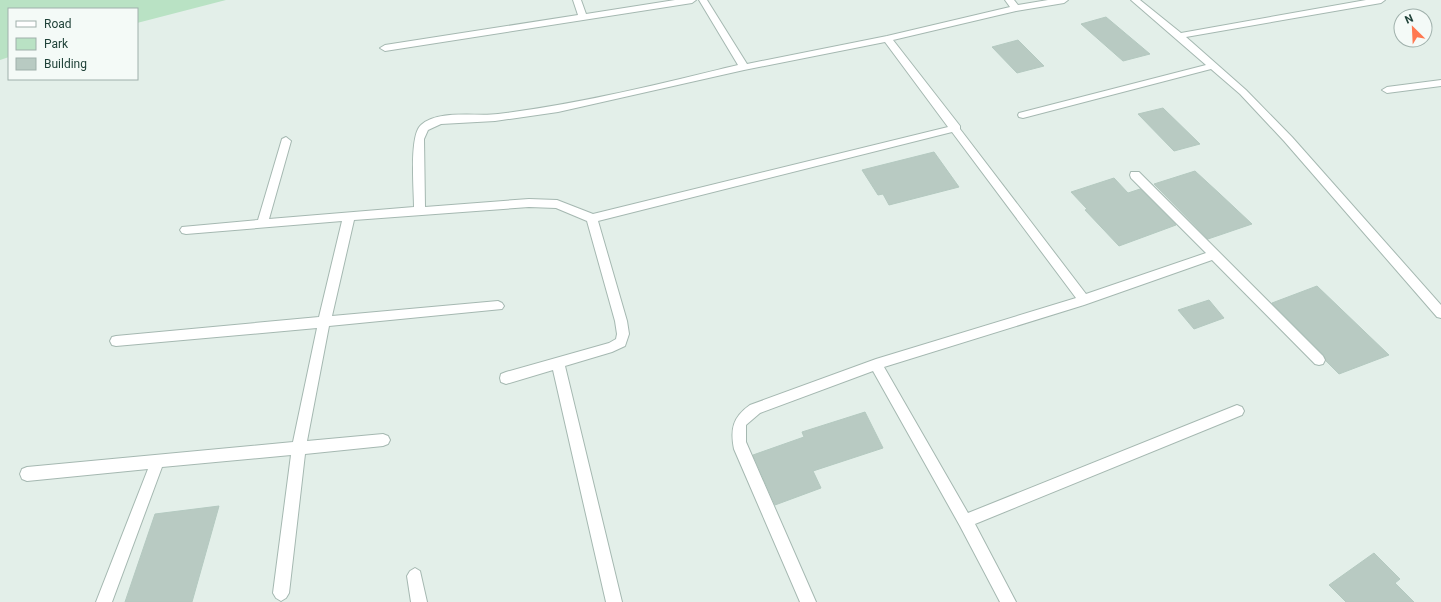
<svg xmlns="http://www.w3.org/2000/svg" width="1441" height="602" font-family="Roboto,sans-serif">
  <style>
    .green { fill: #b9e2c4 }
    .building { fill: #b8cac2; stroke: #b4c9c0 }
    .lines { fill: none; stroke-linecap: round; stroke-linejoin: round }
    .minor-casing { stroke: #a5b8b1; stroke-width: 2 }
    .minor { fill: #fff; fill-rule: evenodd }
  </style>
  <rect width="100%" height="100%" fill="#e3efe9"/>
  <path class="green" d="M0 0H226L137 23V9H9V57L0 60Z"/>
  <path class="building" d="M1106 17 1150 54 1123 61 1081 24Z
    M1018 40 1044 66 1017 73 992 47Z
    M1163 108 1200 144 1174 151 1138 114Z
    M934 152 959 187 889 205 883 194 878 195 862 170Z
    M1195 171 1220 194 1252 224 1208 239 1154 184Z
    M1114 178 1128 193 1140 189 1176 225 1119 246 1085 210 1087 209 1071 192Z
    M1317 286 1389 355 1339 374 1326 361 1324 355 1272 303Z
    M1209 300 1224 318 1194 329 1178 310Z
    M865 412 883 448 813 471 821 488 775 505 753 455 804 437 802 432Z
    M219 506 192 602H125L155 514Z
    M1374 553 1400 579 1395 583 1414 602H1346L1329 585Z"/>
  <g class="lines">
    <g class="minor-casing">
      <path id="minor" d="M573 0H581L586 14 675 0H696L692 3 385 51 380 48 385 45 578 15Z
        M699 0H707L747 64 887 36 1010 7 1005 0H1014L1018 5 1048 0H1068L1064 3 1016 11 893 40 960 126V129L1086 294 1206 253 1131 178 1130 175 1131 172H1139L1323 356 1325 360 1323 364 1319 365 1315 364 1212 260 1084 305 884 367 968 513 1232 407 1237 405 1242 407 1244 411 1242 415 975 524 1016 602H1000L960 526 873 371 760 413 746 425V442L816 602H800L734 449C730 429 733 417 750 405L876 359 1076 298 952 132 598 221 627 321 629 334 625 346 612 352 565 366 622 602H606L553 370 506 384 501 382 500 378 501 374 506 372 609 343 616 339 617 334 615 321 587 221 556 208 529 207 354 220 332 316 498 301 502 303 504 306 502 309 329 326 307 441 383 434 388 436 390 440 388 444 383 446 305 454 289 593 286 598 281 601 276 598 273 593 291 455 162 467 112 602H96L148 469 27 481 22 479 20 474 22 469 27 467 293 442 317 328 116 346 112 345 110 341 112 337 116 336 319 317 342 221 186 234 182 233 180 230 182 227 258 220 282 139 286 137 291 141 269 219 414 207C414 190 409 135 421 125 439 109 477 117 498 114 580 104 659 84 738 65ZM885 42 948 127 593 214 557 200 529 199 425 207 424 139 428 130 441 124 495 121 558 112 744 70Z
        M1131 0H1140L1181 33 1366 0H1385L1381 3 1186 37 1246 90 1292 137 1441 305V318L1437 317 1284 141 1240 94 1211 69 1023 118 1019 117 1018 115 1019 113 1206 65Z
        M1441 80V86L1387 93 1382 90 1387 87Z
        M415 568 420 571 427 602H411L407 576 410 571Z"/>
    </g>
    <use href="#minor" class="minor"/>
  </g>
  <rect x="8" y="8" width="130" height="72" fill="#f4faf7" stroke="#9fb0ab"/>
  <rect x="16" y="21" width="20" height="6" fill="#ffffff" stroke="#9fb0ab"/>
  <text x="44" y="28" font-size="12" fill="#204239">Road</text>
  <rect x="16" y="38" width="20" height="12" fill="#b9e2c4" stroke="#9fb0ab"/>
  <text x="44" y="48" font-size="12" fill="#204239">Park</text>
  <rect x="16" y="58" width="20" height="12" fill="#b8cac2" stroke="#9fb0ab"/>
  <text x="44" y="68" font-size="12" fill="#204239">Building</text>
  <g transform="translate(1413 28) rotate(336)"><circle r="19" fill="#f4faf7" stroke="#9fb0ab"/>
  <path d="M0-3L7 15L0 10L-7 15Z" fill="#ff7850"/>
  <text y="-6" font-size="11" font-weight="bold" text-anchor="middle" fill="#204239">N</text>
  </g>
</svg>
